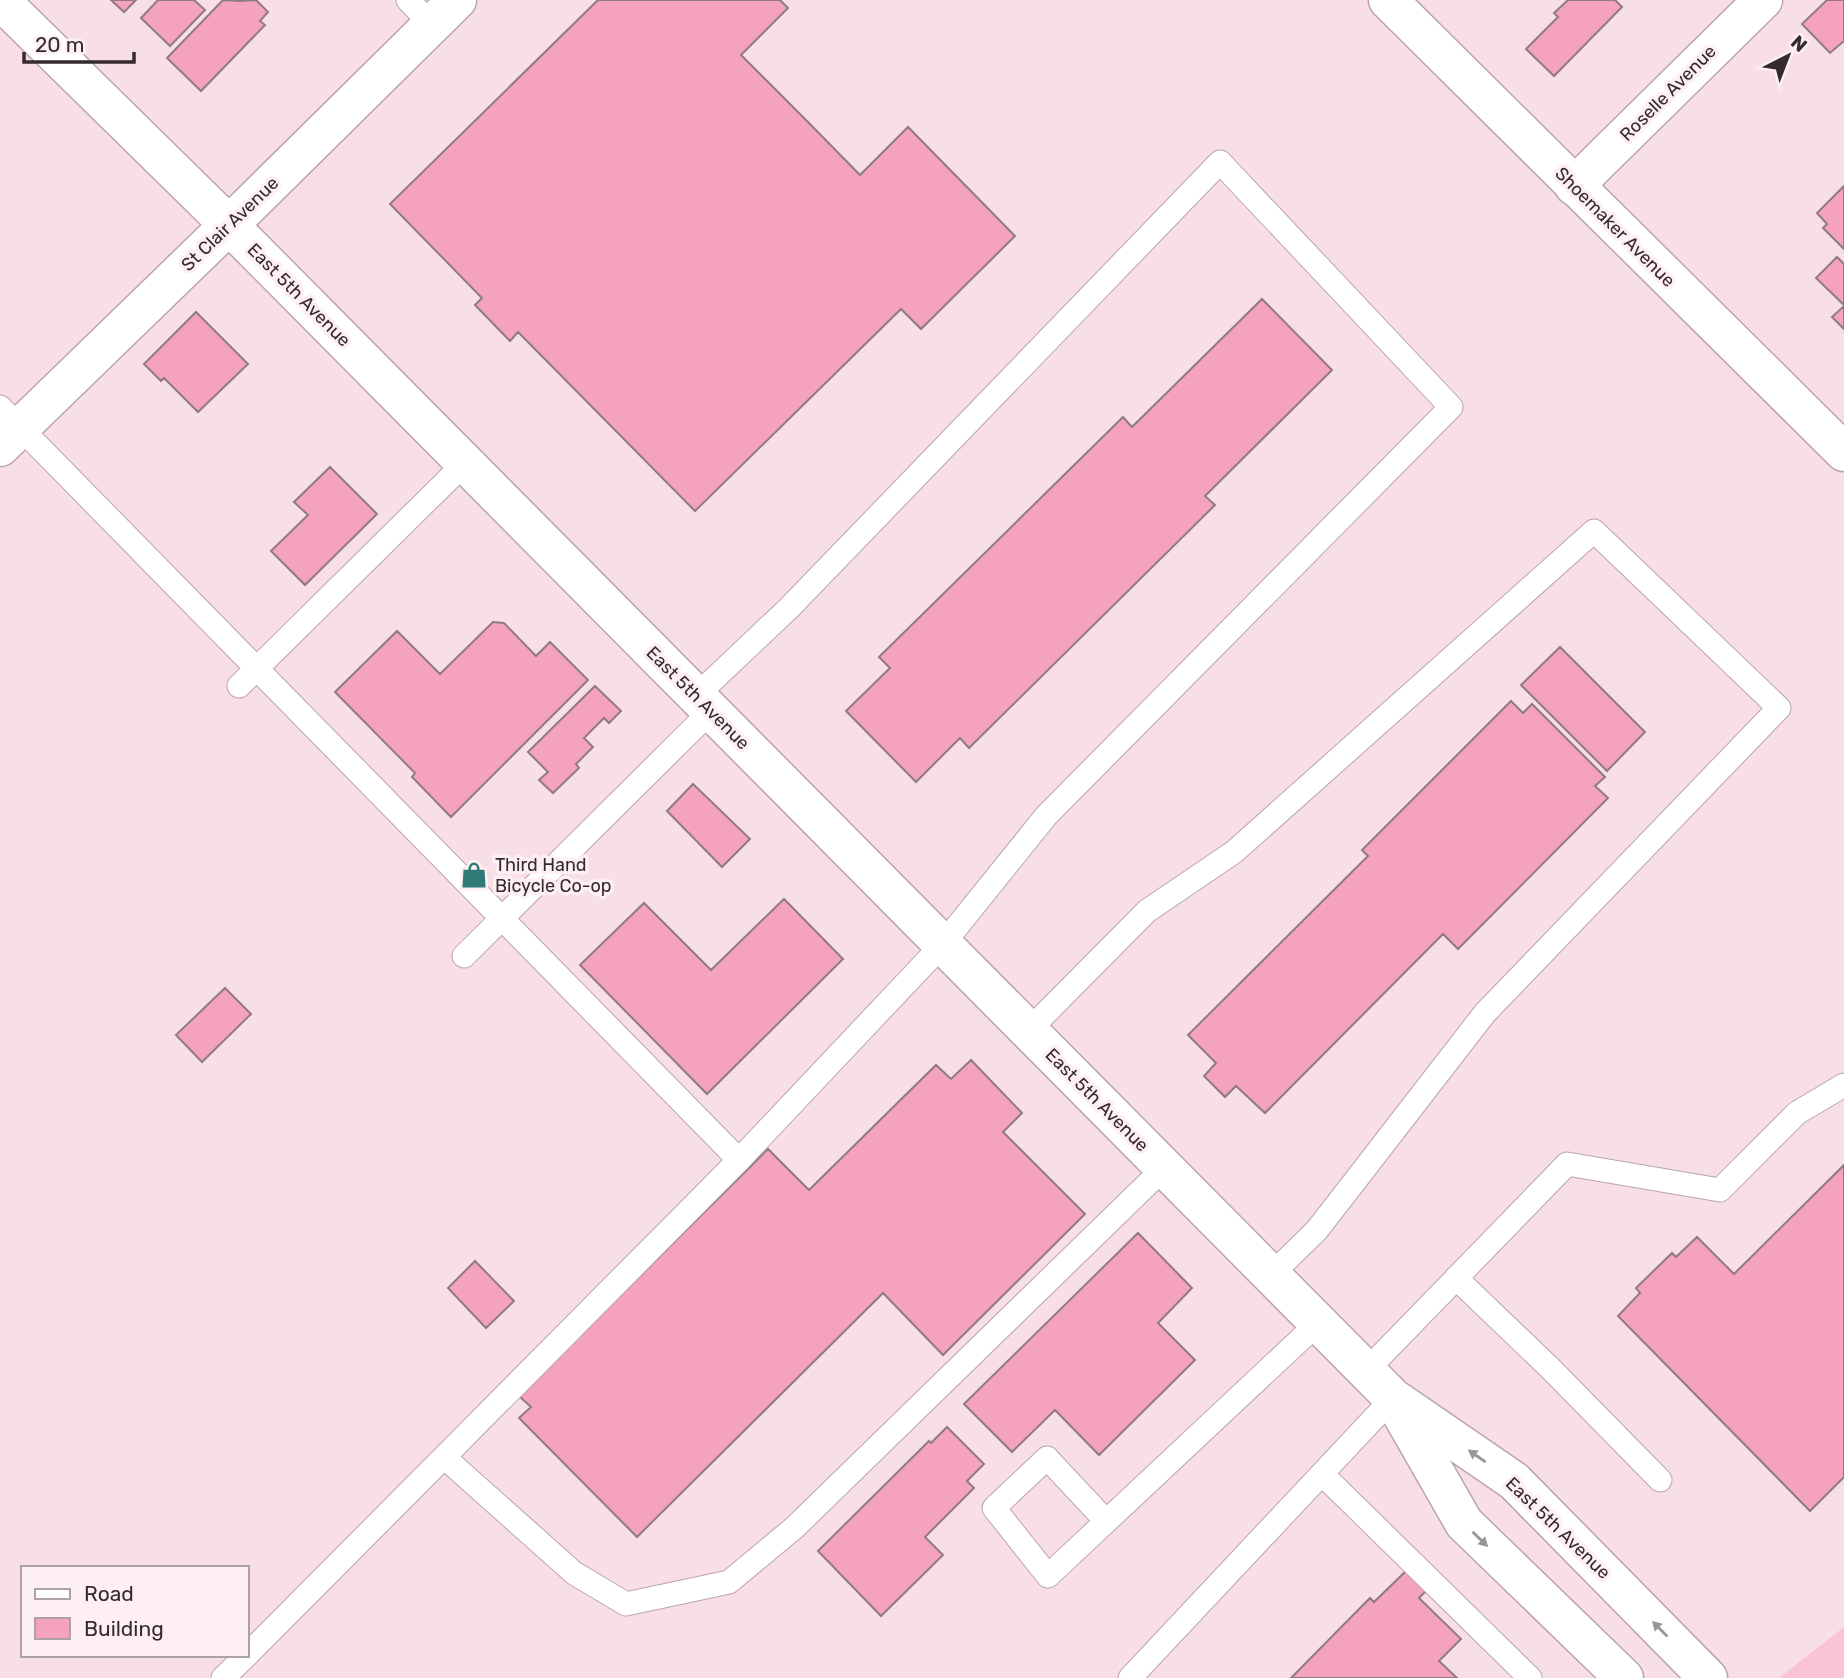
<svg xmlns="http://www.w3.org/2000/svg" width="1844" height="1678" font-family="Rubik,sans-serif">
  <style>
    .green { fill: #f9c5d5 }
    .building { fill: #f4a2be; stroke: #917b82; stroke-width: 2 }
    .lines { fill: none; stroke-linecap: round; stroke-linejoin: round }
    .lane-casing { stroke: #bca4ac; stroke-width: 25 }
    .street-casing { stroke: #bca4ac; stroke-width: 41 }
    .secondary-casing { stroke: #bca4ac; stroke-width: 41 }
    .lane { stroke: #fff; stroke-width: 23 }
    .street { stroke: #fff; stroke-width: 38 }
    .secondary { stroke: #fff; stroke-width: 38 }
    .oneway { fill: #9a9596 }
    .labels { text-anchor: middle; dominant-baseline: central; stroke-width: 7; stroke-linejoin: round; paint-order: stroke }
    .street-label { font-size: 18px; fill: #342b2e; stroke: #feeff3 }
    .poi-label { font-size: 18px; fill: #342b2e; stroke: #feeff3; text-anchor: start }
  </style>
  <rect width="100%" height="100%" fill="#f8dee6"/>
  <path class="green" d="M1844 1627V1678H1779Z"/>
  <path class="building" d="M111 0H136L124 12Z
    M158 0H194L205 10 170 46 141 18Z
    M223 0 240 1 256 0 268 12 260 21 265 25 201 91 167 58Z
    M598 0H780L788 8 741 55 805 119 860 175 908 127 1015 236 921 329 901 309 695 511 518 332 510 341 475 305 482 298 390 204Z
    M1568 0H1615L1622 7 1554 76 1526 49 1558 17 1554 13Z
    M1827 0H1844V41L1830 53 1802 24Z
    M1844 186V249L1823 228 1827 224 1817 213Z
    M1837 257 1844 264V305L1816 278Z
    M1262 299 1332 370 1205 496 1215 505 969 748 960 738 916 782 846 711 890 668 879 657 1123 417 1132 427Z
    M1844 306V329L1832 317Z
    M196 312 248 364 198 412 164 378 161 381 144 364Z
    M330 467 377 514 305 585 271 551 308 515 294 502Z
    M493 622 504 623 536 656 550 642 588 680 451 817 412 777 415 773 335 692 397 631 440 674Z
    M1560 647 1645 732 1607 771 1521 685Z
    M595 686 621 711 609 723 604 718 584 738 593 747 576 764 579 768 553 793 539 780 548 772 528 752Z
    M1511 701 1523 713 1532 704 1605 777 1595 786 1608 798 1458 949 1443 934 1265 1113 1236 1086 1225 1097 1204 1076 1216 1063 1188 1035 1368 856 1362 850Z
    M693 784 750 839 722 867 667 811Z
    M784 899 843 959 707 1094 580 965 644 903 711 970Z
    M225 988 251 1014 202 1062 176 1035Z
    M971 1060 1022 1113 1003 1132 1085 1214 943 1355 883 1293 637 1537 519 1418 531 1407 519 1396 768 1149 809 1190 936 1065 951 1079Z
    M1844 1165V1477L1810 1511 1618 1316 1640 1293 1636 1288 1672 1253 1676 1257 1697 1237 1734 1274Z
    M1138 1233 1192 1288 1158 1323 1195 1360 1099 1455 1055 1410 1012 1452 964 1404Z
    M475 1261 514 1301 486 1328 448 1288Z
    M947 1427 984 1464 967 1481 974 1488 925 1537 943 1555 881 1616 818 1551 929 1441 931 1443Z
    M1406 1571 1426 1591 1419 1598 1461 1639 1439 1661 1457 1678H1291L1370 1598 1374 1602Z"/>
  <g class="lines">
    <g class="lane-casing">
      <path id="lane" d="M408 0 432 25
        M0 407 739 1160 943 944 1046 816 1451 407 1220 162 789 608 696 696
        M239 686 465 463
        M464 956 711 711
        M1028 1031 1147 911 1234 852 1594 531 1779 708 1485 1013 1317 1230 1271 1275
        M739 1160 444 1457 574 1573 626 1604 729 1582 794 1528 1164 1168
        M1456 1278 1551 1369 1660 1480
        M1366 1371 1567 1164 1720 1190 1797 1113 1844 1085
        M1322 1474 1530 1678
        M1106 1521 1047 1458 994 1508 1048 1576 1318 1323
        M247 1655 444 1457
        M223 1678 247 1655
        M1130 1678 1393 1398"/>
    </g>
    <g class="street-casing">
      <path id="street" d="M1388 0 1844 452
        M1574 186 1763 0
        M229 225 457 0"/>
    </g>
    <g class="secondary-casing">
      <path id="secondary" d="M0 0 229 225 1393 1398 1514 1481 1708 1678
        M0 447 229 225
        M1397 1406 1464 1523 1624 1678"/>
    </g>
    <use href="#lane" class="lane"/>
    <use href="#street" class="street"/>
    <use href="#secondary" class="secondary"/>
  </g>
  <defs><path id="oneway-solid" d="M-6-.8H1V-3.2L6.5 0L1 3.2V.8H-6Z" transform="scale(1.75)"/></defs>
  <g class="oneway">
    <use href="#oneway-solid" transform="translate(1477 1456) rotate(-145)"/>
    <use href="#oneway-solid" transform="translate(1480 1539) rotate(44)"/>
    <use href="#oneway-solid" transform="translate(1660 1629) rotate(-135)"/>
  </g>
  <defs>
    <g id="shop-bare" transform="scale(2.1)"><path d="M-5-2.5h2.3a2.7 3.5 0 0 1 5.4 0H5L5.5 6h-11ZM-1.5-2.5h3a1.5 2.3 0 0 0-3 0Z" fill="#2f7977" stroke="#feeff3" stroke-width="2.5" paint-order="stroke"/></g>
  </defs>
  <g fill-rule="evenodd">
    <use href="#shop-bare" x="474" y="875"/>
  </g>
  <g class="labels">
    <g class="street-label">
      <text transform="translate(1668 93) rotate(-45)">Roselle Avenue</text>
      <text transform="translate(230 224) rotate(-44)">St Clair Avenue</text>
      <text transform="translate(1615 227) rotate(45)">Shoemaker Avenue</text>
      <text transform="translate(299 295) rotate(45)">East 5th Avenue</text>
      <text transform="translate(698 698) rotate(45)">East 5th Avenue</text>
      <text transform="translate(1097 1100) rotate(45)">East 5th Avenue</text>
      <text transform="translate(1558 1528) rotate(44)">East 5th Avenue</text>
    </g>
    <g class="poi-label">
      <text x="495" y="865">Third Hand<tspan x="495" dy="21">Bicycle Co-op</tspan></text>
    </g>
  </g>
  <rect x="21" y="1566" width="228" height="91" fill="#feeff3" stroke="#ada1a4" stroke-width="2"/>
  <rect x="35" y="1589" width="35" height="10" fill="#ffffff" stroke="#ada1a4" stroke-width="2"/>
  <text x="84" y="1601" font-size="21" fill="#342b2e">Road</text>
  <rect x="35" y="1618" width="35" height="21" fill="#f4a2be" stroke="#ada1a4" stroke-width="2"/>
  <text x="84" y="1636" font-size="21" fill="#342b2e">Building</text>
  <g transform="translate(1788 56) rotate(42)" stroke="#feeff3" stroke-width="5" paint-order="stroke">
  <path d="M0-5L12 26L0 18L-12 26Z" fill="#342b2e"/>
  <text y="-10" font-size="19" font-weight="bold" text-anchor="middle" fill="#342b2e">N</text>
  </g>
  <path d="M24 52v10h110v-10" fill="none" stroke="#342b2e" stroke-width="3.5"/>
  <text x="35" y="52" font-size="21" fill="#342b2e" stroke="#feeff3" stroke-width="5" paint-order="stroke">20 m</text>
</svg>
